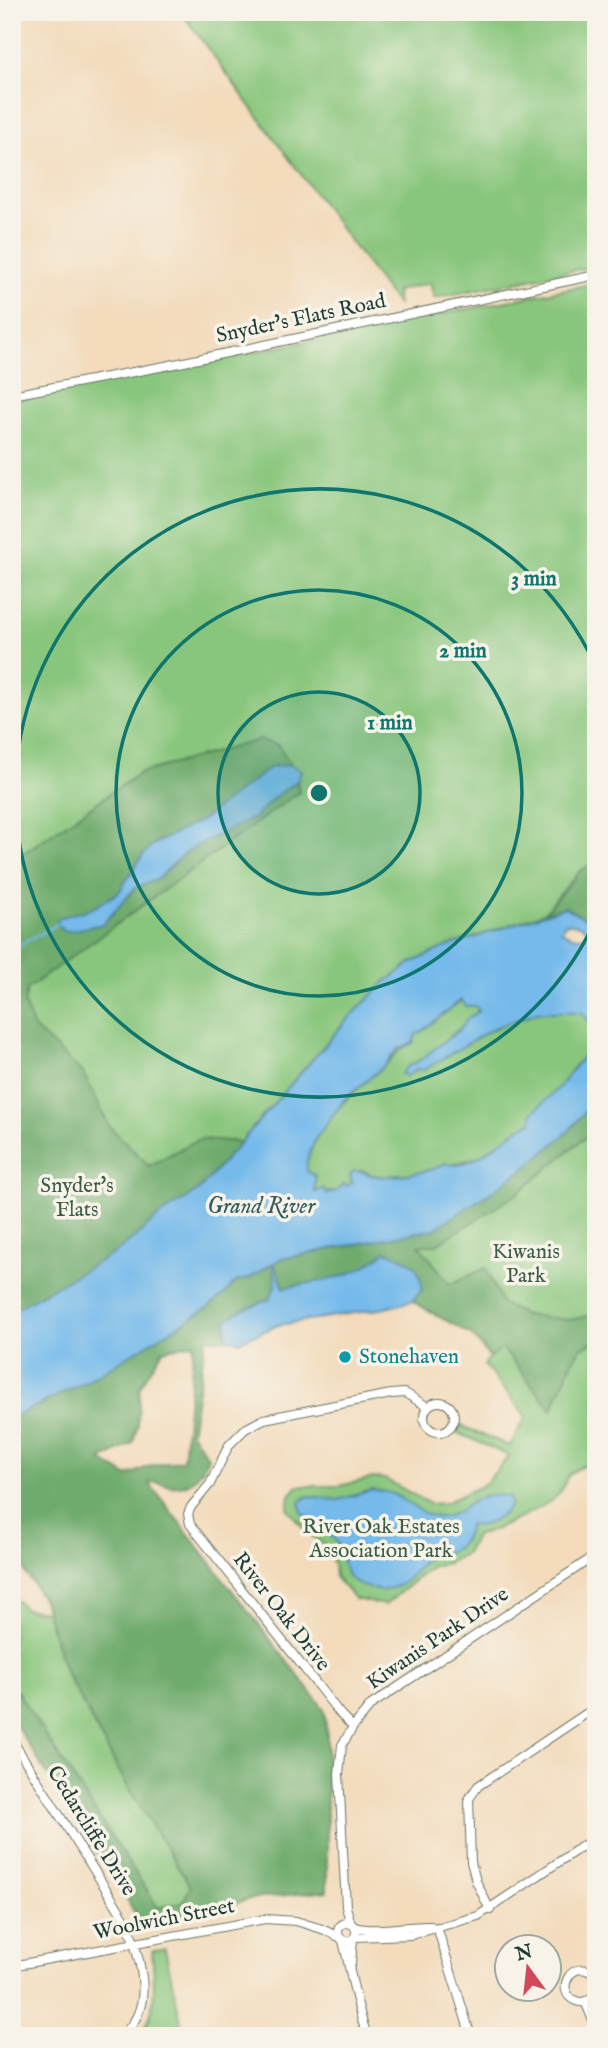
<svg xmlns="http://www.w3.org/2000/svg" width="608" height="2048" font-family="'IM FELL English',serif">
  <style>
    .green { fill: #89c67d; stroke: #548258; stroke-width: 2 }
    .forest { fill: #6eab6c; stroke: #467450; stroke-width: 2; fill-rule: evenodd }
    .water { fill: #74baeb; stroke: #4a7c90; stroke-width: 2; fill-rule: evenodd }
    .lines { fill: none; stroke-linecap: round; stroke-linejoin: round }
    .stream { stroke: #74baeb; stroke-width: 2.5 }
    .minor-casing { stroke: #697464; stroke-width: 10 }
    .minor { stroke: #fff; stroke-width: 8 }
    .ring { fill: none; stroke: #0f766e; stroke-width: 3.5 }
    .culture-dot { fill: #0f9aa8; stroke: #f7f3e8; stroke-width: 2.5 }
    .labels { text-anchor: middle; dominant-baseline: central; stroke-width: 7; stroke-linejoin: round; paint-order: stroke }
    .street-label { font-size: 21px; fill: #1f3d34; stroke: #f7f3e8 }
    .park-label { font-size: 21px; fill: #3a5f46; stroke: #f7f3e8 }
    .culture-label { font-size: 21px; fill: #0d838f; stroke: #f7f3e8; text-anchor: start }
    .water-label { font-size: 23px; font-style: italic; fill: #345c62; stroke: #f7f3e8 }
    .centre { fill: #0f766e; stroke: #f7f3e8; stroke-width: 3.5 }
    .ring-label { font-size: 21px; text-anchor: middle; font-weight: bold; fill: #0f766e; stroke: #f7f3e8; stroke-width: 7; stroke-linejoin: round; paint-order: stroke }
  </style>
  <rect width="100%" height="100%" fill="#f7f3e8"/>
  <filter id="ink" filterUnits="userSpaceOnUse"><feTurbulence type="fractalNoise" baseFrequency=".0143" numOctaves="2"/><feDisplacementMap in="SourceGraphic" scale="14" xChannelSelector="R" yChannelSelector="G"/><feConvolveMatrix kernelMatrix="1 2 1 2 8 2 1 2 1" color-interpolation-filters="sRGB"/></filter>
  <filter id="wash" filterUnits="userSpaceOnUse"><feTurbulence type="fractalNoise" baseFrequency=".00686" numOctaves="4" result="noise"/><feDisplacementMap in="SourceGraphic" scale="28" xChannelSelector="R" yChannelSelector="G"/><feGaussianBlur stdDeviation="1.57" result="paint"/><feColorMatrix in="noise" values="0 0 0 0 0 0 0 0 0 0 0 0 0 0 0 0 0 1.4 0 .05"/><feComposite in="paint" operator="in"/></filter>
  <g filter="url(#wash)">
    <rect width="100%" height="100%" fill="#f3dbbc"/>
    <path class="green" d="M181 12H596V266L434 298 430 283 396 291 398 306Z
      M596 283V602L590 617 596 621V862L580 871 544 913 446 947 413 962 383 984 345 1022 241 1142 199 1139 149 1166 116 1133 12 1311V954L299 793 297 781 301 771 291 765 278 745 140 773 12 861V401Z
      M462 1000 475 1006 480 1011C471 1016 466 1024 458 1030 442 1043 425 1059 407 1067L406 1076 418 1069H424L492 1029 538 1012H581L596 1029V1039L559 1087 545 1101 532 1122 517 1129 482 1156 415 1174H396L386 1177 372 1175 362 1170 350 1176 352 1182 347 1187 344 1185 335 1192H315C312 1183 305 1171 307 1161 317 1120 354 1092 384 1066 397 1056 395 1050 413 1043L416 1034Z
      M596 1110V1465L593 1461C586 1465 574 1469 569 1475 564 1480 564 1489 559 1494 551 1504 488 1535 476 1535L466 1553 448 1563 432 1566 385 1605 355 1599 335 1577 334 1565 323 1544 307 1532 288 1509 290 1495 298 1486H339L373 1478 385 1479 430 1504 445 1503 485 1484 509 1456 454 1431 457 1424 510 1446 526 1416 484 1365 489 1357 472 1335 412 1301 422 1289 351 1245 405 1235 419 1244Z
      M12 1596 25 1609 46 1611 65 1671 129 1789 192 1888 182 1902 158 1908 12 1684Z
      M165 1949 184 2036H139C159 2011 154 1981 152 1951Z"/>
    <path class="forest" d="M259 740 278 745 291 765 271 767 202 820 152 845 142 856 119 892 93 908 59 918 103 924 135 888 158 879 181 856 202 843 255 817 273 798 297 781 299 792 27 989 24 1004 34 1028 83 1073 109 1126 149 1166 199 1139 241 1142 199 1190 165 1212 118 1251 12 1311V861L140 773Z
      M596 862V921L592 922 565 907 544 913 580 871Z
      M596 1098V1135L583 1139 516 1195 435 1245H419L450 1284 486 1268 502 1304 525 1315 570 1320 596 1314V1340L581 1348 573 1360 552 1410 503 1349 490 1357 472 1335 412 1301 422 1289 386 1252C351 1281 326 1279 284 1288L274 1267 276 1283 270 1299 238 1312 225 1329 227 1339H206L191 1433 208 1457C202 1472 191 1489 171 1486 163 1485 158 1480 149 1483L324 1709 327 1736V1891L249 1899 204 1913 142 1924 12 1719V1684L158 1908 182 1902 191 1887 129 1789 65 1671 43 1600 12 1552V1418L85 1382 209 1307 225 1294 235 1282 250 1278 280 1259 379 1240 569 1131ZM194 1343 183 1460 150 1466 127 1476 101 1460 133 1443 138 1424 140 1387 163 1350Z"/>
    <path class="water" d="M291 765 301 771 297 781 273 798 255 817 202 843 181 856 158 879 135 888 103 924 69 931 62 930 58 924V918L93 908 119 892 142 856 152 845 202 820 271 767Z
      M565 907 591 922 596 921V1029L581 1012H537L492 1029 424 1070 418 1069 406 1076 401 1074 407 1067 416 1063 459 1030 468 1018 479 1011 475 1006H466L461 1000 421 1032 416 1034 413 1043 399 1048 385 1065 345 1099 316 1138 307 1160V1171L315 1176V1192L324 1188 326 1194 335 1192 344 1184 347 1186 352 1182 350 1176 354 1171C363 1170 366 1174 375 1176 387 1178 436 1172 445 1163 473 1174 509 1128 532 1122V1113L559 1087 596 1039V1098L569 1131 529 1165 487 1195 434 1229 280 1259 274 1263 284 1288C326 1279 351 1281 386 1251 409 1260 420 1263 422 1289L412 1301 385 1308 278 1325 240 1341 227 1339 226 1320 238 1312 270 1299 276 1283 273 1263 250 1278 235 1282 225 1294 209 1307 85 1382 12 1418V1311L118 1251 161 1215 199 1190 345 1022 383 984 413 962 446 947ZM566 923 579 925 595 934C584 938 571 939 561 930Z
      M372 1490C379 1491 386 1491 393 1494 408 1501 425 1519 443 1517 472 1512 472 1487 509 1497L511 1504C502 1519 486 1528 469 1525 465 1549 450 1553 428 1556L407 1580 398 1586 381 1591 359 1585 348 1576 336 1541 302 1512 300 1502 308 1496 338 1500Z"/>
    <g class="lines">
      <path class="stream" d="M12 957 21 944 58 924"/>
    </g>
  </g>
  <g filter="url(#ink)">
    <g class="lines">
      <g class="minor-casing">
        <path id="minor" d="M12 395 165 366 596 275
          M424 1417a15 15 0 1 1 30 0a15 15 0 1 1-30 0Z
          M353 1727 341 1715 190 1524 188 1514 191 1507 210 1484 229 1445 245 1429 264 1419 391 1394 405 1393 428 1407
          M12 1740 128 1924C140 1961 157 2007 121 2036
          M490 1910 476 1881 471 1862 469 1799 478 1786 596 1707
          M338 1932a9 9 0 1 1 18 0a9 9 0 1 1-18 0Z
          M351 1924 346 1907 339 1774 342 1745 353 1727 371 1705 596 1555
          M355 1927C377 1933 407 1925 431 1926
          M437 1927 471 2036
          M355 1937 411 1935 478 1916 596 1837
          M343 1941C351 1973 356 2004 367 2036
          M351 1964 353 1939
          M12 1966 265 1919 296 1921 322 1929 339 1937
          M596 1977C574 1953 552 1992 576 2001 584 2004 591 2000 596 1994
          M585 2001 596 2028"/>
      </g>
      <use href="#minor" class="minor"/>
    </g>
  </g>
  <circle cx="319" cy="793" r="101" fill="#0f766e" fill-opacity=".12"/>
  <g class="ring">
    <circle cx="319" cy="793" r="101"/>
    <circle cx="319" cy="793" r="203"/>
    <path d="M596 919A304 304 0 1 1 596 667"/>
  </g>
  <circle class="culture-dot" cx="345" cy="1357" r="7"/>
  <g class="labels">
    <g class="street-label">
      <text transform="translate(301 319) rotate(-12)">Snyder's Flats Road</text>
      <text transform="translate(281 1612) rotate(52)">River Oak Drive</text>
      <text transform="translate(438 1639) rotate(-34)">Kiwanis Park Drive</text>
      <text transform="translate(91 1831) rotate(58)">Cedarcliffe Drive</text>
      <text transform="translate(164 1920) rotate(-11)">Woolwich Street</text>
    </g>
    <g class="park-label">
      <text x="77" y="1186">Snyder's<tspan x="77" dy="24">Flats</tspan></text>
      <text x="526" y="1252">Kiwanis<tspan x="526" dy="24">Park</tspan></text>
      <text x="381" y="1527">River Oak Estates<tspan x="381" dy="24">Association Park</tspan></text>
    </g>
    <g class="culture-label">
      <text x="359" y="1357">Stonehaven</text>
    </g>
    <g class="water-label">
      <text x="261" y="1206">Grand River</text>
    </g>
  </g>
  <circle cx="319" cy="793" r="10" class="centre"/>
  <g class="ring-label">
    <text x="534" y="585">3 min</text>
    <text x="463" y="657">2 min</text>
    <text x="390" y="729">1 min</text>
  </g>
  <rect width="608" height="2048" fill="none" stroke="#f7f3e8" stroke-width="42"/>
  <g transform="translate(528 1968) rotate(345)"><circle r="33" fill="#f7f3e8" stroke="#a1aaa0" stroke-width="2"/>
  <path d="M0-5L12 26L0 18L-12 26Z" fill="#d1495b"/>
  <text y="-10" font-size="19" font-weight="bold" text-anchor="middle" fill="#1f3d34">N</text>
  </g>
</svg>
